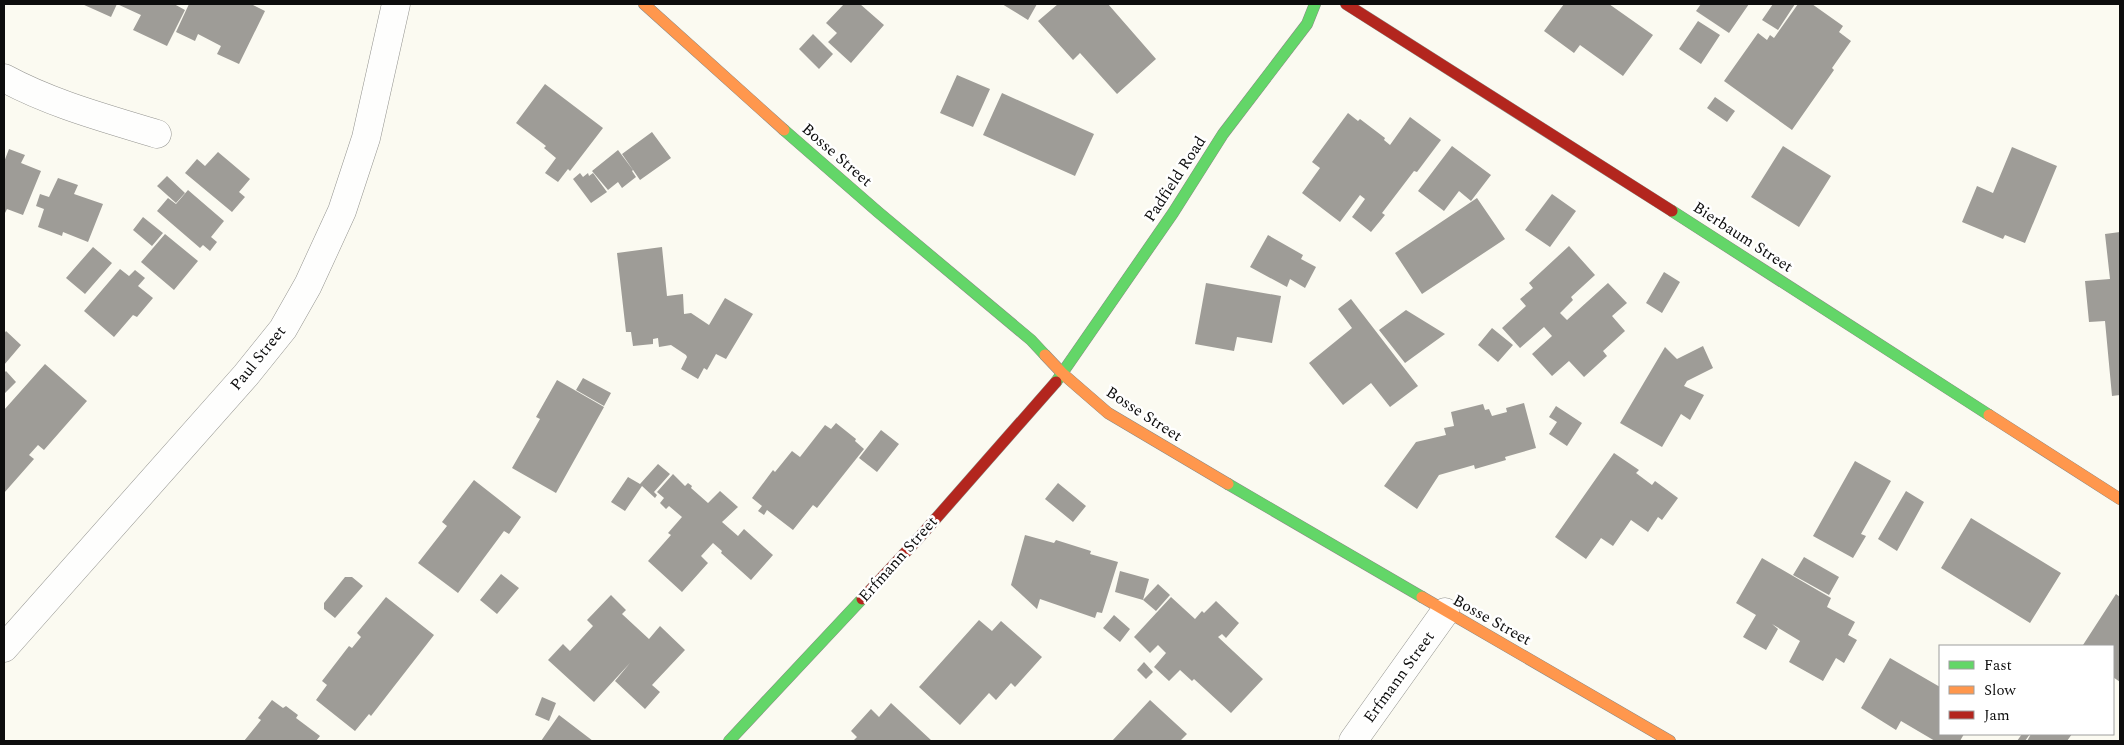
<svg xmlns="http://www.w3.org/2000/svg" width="2124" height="745" font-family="Spectral,serif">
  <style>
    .building { fill: #9e9c97 }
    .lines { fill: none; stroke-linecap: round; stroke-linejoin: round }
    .street-casing { stroke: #949490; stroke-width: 29 }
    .fast-casing { stroke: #8b8a86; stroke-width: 12 }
    .slow-casing { stroke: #8b8a86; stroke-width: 12 }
    .jam-casing { stroke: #8b8a86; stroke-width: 12 }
    .street { stroke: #fefefd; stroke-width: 28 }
    .fast { stroke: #63d668; stroke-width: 11 }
    .slow { stroke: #ff974d; stroke-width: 11 }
    .jam { stroke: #b3261e; stroke-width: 11 }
    .labels { text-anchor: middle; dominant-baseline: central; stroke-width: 5; stroke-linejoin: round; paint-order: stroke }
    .street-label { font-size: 16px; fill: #0d0d0d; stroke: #fff }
  </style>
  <rect width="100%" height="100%" fill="#fbfaf1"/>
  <path class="building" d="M82 4H174L185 10 167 46 133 30 141 15 117 4 111 17Z
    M189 4H251L265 11 239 64 217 54 221 46 198 34 195 41 176 32Z
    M844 4H860L884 25 851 63 828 42 837 33 826 23Z
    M1002 4H1037L1028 20Z
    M1058 4H1108L1156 59 1117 94 1080 53 1073 60 1038 21Z
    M1564 4H1609L1653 35 1623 76 1580 45 1574 53 1544 31Z
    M1701 4H1749L1729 33 1696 11Z
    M1773 4H1795L1778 30 1762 20Z
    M1798 4H1812L1843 26 1839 32 1851 41 1832 68 1834 70 1792 130 1724 81 1758 33 1767 40 1770 35 1774 38Z
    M1698 21 1720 35 1701 64 1679 49Z
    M813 34 833 54 819 69 799 49Z
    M957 75 990 89 973 127 940 113Z
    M545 84 603 128 570 171 568 169 558 182 545 173 556 158 544 148 546 146 516 123Z
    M1002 93 1094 134 1075 176 983 135Z
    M1715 97 1735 111 1727 122 1707 108Z
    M1348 113 1358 121 1360 119 1385 138 1384 140 1390 145 1410 117 1441 140 1417 172 1414 171 1382 213 1385 215 1371 232 1352 217 1365 199 1360 195 1340 222 1302 193 1320 168 1312 162Z
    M652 132 671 158 640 180 622 154Z
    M1452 146 1491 175 1471 201 1459 191 1444 211 1418 191Z
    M1783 146 1831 176 1799 227 1751 197Z
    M2012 147 2057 166 2025 243 2005 235 2003 239 1962 222 1977 186 1993 193Z
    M9 149 25 155 21 163 41 171 23 215 7 209 4 215V162Z
    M618 150 633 170 632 171 636 177 622 188 618 182 608 190 592 171Z
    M218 152 250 179 239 192 245 197 232 212 185 173 197 159 205 166Z
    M580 173 583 177 588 173 589 176 593 173 607 192 591 203 573 179Z
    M167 176 185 193 176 203 157 186Z
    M58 178 78 185 74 194 103 204 88 242 63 232 62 236 38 227 44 209 36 206 40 194 49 197Z
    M188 190 224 221 211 237 217 242 210 251 203 245 200 248 157 211 168 198 176 204Z
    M1552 194 1576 211 1550 247 1525 230Z
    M1477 198 1505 239 1422 294 1395 253Z
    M143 217 163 233 152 246 133 230Z
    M2120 232V395L2112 396 2105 321 2089 322 2085 281 2110 279 2105 234Z
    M165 234 198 261 174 290 141 262Z
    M1268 235 1303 255 1301 259 1316 267 1305 288 1290 279 1287 287 1250 267Z
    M1569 246 1595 275 1571 297 1573 300 1560 313 1567 320 1608 283 1627 303 1612 316 1625 331 1603 351 1607 356 1584 377 1569 361 1552 376 1532 354 1552 336 1544 327 1520 348 1502 328 1526 306 1520 299 1533 288 1529 283Z
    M93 247 112 263 85 294 66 278Z
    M662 247 667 296 683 294 684 314 691 313 709 325 725 298 753 314 726 359 716 354 707 370 704 368 698 379 681 369 687 357 686 355 671 345 659 347 658 338 653 339V344L633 346 631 332H626L617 253Z
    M120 269 129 276 135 270 145 278 138 286 153 298 137 317 133 315 114 337 84 311Z
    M1664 272 1680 282 1662 313 1646 303Z
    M1206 283 1281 296 1272 343 1237 337 1234 351 1195 344Z
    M1351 299 1418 386 1390 407 1371 383 1343 405 1309 363 1352 328 1338 309Z
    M1406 310 1445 334 1405 363 1379 330Z
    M1492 328 1513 345 1498 362 1478 345Z
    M6 331 21 345 4 365V334Z
    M1703 346 1713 368 1687 381 1684 386 1704 395 1690 420 1681 414 1662 447 1620 423 1665 347 1677 359Z
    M45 364 87 401 44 450 38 445 29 455 34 459 4 493V410Z
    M6 371 16 382 4 394V373Z
    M583 378 611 393 604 406 576 390Z
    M557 380 604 407 556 493 512 468 540 419 536 417Z
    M1524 403 1536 448 1505 457 1506 460 1475 469 1474 465 1439 475 1417 509 1384 486 1416 442 1446 435 1444 428 1454 426 1451 412 1483 404 1485 410 1489 409 1492 416 1507 412 1506 408Z
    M1556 406 1582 423 1567 446 1549 434 1557 422 1549 417Z
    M836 423 856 439 855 441 864 449 817 508 813 505 793 530 767 510 764 515 758 511 762 506 752 498 773 470 775 472 792 451 800 457 825 425 831 429Z
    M881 430 899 444 877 472 859 458Z
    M1614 453 1639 470 1636 473 1652 485 1655 481 1678 498 1662 520 1658 517 1648 532 1631 520 1613 546 1601 538 1586 559 1555 537Z
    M1855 461 1891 481 1861 534 1866 536 1853 558 1813 536Z
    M658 464 670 474 654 492 657 495 655 498 642 486 625 511 611 502 628 477 640 484Z
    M673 474 685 486 688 483 692 486 691 488 708 503 720 491 738 507 722 522 738 536 744 529 773 555 751 580 721 553 722 551 713 543 701 556 708 563 682 592 648 561 671 535 668 533 682 517 669 506 666 509 660 503 664 498 657 492Z
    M474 480 521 517 509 534 504 531 458 593 418 563 447 526 442 522Z
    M1058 483 1086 506 1073 522 1045 499Z
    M1906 491 1924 502 1897 551 1878 539Z
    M1971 518 2061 573 2030 623 1941 568Z
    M1025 535 1054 543 1056 540 1091 551 1090 554 1118 562 1102 613 1097 612 1095 618 1040 599 1037 609 1011 585Z
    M1804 557 1839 577 1829 595 1793 575Z
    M1762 558 1831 598 1827 607 1855 622 1848 635 1857 640 1844 663 1836 658 1823 681 1789 662 1800 641 1772 624 1778 629 1766 650 1743 637 1756 615 1736 603Z
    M1120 571 1149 579 1143 600 1115 592Z
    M501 574 519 588 497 614 480 600Z
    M345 577H352L363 586 335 618 324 609V603Z
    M1158 584 1170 595 1156 611 1143 600Z
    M2116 594 2120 597V682L2113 677V646L2083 645Z
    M611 595 626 610 622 614 649 639 660 626 685 650 652 685 660 692 645 709 615 681 630 663 594 702 548 660 563 644 570 651 593 626 587 620Z
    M386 597 434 635 371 716 369 714 355 731 316 700 327 685 322 681 349 646 352 648 361 637 357 633Z
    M1171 597 1195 619 1202 611 1204 613 1216 601 1239 623 1226 638 1222 634 1218 637 1263 679 1231 713 1194 679 1192 681 1180 670 1169 681 1154 667 1166 653 1158 645 1150 653 1134 637Z
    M1114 615 1130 629 1120 642 1103 628Z
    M979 620 992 631 1001 621 1042 657 1015 687 1011 683 996 700 989 693 960 725 919 687Z
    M1890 658 1940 687V734H1964L1960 741H1935L1901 721 1896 730 1861 708Z
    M1144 662 1153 672 1146 679 1137 670Z
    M542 697 556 703 549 721 535 715Z
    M272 700 283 708 286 706 298 715 296 718 320 736 316 741H244L261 720 258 718Z
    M1150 700 1187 734 1180 741H1112Z
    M891 703 932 741H853L857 737 851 731 871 709 879 717Z
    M559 715 593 741H541Z
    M2022 734H2030L2025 741H2017Z
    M2031 734H2072L2067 741H2027Z"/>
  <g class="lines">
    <g class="street-casing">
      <path id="street" d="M4 78C52 104 105 118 157 134
        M4 648 246 375 283 329 308 285 342 211 366 138 396 4
        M1353 741 1445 612"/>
    </g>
    <g class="fast-casing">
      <path id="fast" d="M784 130 878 212 1031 340 1045 355
        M1672 211 1989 415
        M1056 382 1173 213 1223 134 1307 24 1315 4
        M1228 484 1422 597
        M729 741 862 599"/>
    </g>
    <g class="slow-casing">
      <path id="slow" d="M644 4 784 130
        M1045 355 1063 374 1108 413 1228 484
        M1989 415 2120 499
        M1422 597 1670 741"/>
    </g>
    <g class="jam-casing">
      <path id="jam" d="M1346 4 1672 211
        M862 599 917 540 1056 382"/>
    </g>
    <use href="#street" class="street"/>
    <use href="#fast" class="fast"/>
    <use href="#slow" class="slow"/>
    <use href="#jam" class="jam"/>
  </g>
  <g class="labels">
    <g class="street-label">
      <text transform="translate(837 155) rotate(41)">Bosse Street</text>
      <text transform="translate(1175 179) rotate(-57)">Padfield Road</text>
      <text transform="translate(1743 237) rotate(33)">Bierbaum Street</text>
      <text transform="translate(258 358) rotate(-51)">Paul Street</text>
      <text transform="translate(1144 414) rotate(33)">Bosse Street</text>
      <text transform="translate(898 559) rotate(-48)">Erfmann Street</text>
      <text transform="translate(1492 620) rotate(29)">Bosse Street</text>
      <text transform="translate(1399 677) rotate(-54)">Erfmann Street</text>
    </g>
  </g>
  <rect width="2124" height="745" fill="none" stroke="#0d0d0d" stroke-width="10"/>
  <rect x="1939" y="645" width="175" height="90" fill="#ffffff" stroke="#9e9e9e"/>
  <rect x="1949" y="661" width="25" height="8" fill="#63d668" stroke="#9e9e9e"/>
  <text x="1984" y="670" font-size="15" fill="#0d0d0d">Fast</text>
  <rect x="1949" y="686" width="25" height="8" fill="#ff974d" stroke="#9e9e9e"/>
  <text x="1984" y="695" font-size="15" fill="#0d0d0d">Slow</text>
  <rect x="1949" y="711" width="25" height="8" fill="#b3261e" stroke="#9e9e9e"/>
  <text x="1984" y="720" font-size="15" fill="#0d0d0d">Jam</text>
</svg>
